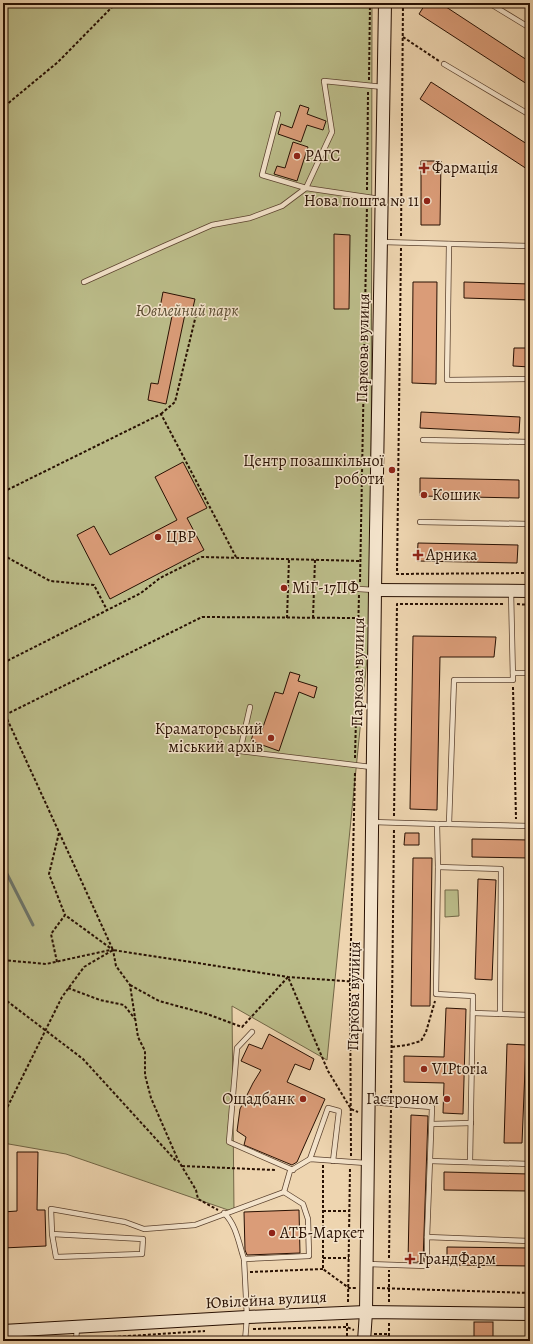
<svg xmlns="http://www.w3.org/2000/svg" width="533" height="1344" font-family="Alegreya,serif">
<style>
.park{fill:#bbbc89;stroke:#726646}
.lines{fill:none;stroke-linecap:round;stroke-linejoin:round}
.stream{stroke:#6c756b;stroke-width:3}
.building{fill:#da9c78;stroke:#281002}
.lane-casing{stroke:#5a412e;stroke-width:6}
.secondary-casing{stroke:#281002;stroke-width:14}
.path{stroke:#281002;stroke-width:2;stroke-dasharray:3 2;stroke-linecap:butt}
.lane{stroke:#f4e4cc;stroke-width:4.5}
.secondary{stroke:#f4e4cc;stroke-width:12}
.poi-dot{fill:#8f2418;stroke:#f4e4cc;stroke-width:1.5}
.labels{text-anchor:middle;dominant-baseline:central;stroke-width:3;stroke-linejoin:round;paint-order:stroke}
.poi-label{font-size:16px;fill:#281002;stroke:#f4e4cc;text-anchor:start}
.park-label{font-size:16px;font-style:italic;fill:#5b4c31;stroke:#f4e4cc}
.street-label{font-size:16px;fill:#281002;stroke:#f4e4cc}
</style>
<rect width="100%" height="100%" fill="#eed5b0"/>
<filter id="stains"><feTurbulence type="fractalNoise" baseFrequency=".005" numOctaves="4"/><feColorMatrix values="0 0 0 0 .2 0 0 0 0 .09 0 0 0 0 .02 0 0 0 .5 -.17"/></filter>
<radialGradient id="worn" r=".72"><stop offset=".6" stop-color="#630" stop-opacity="0"/><stop offset="1" stop-color="#630" stop-opacity=".3"/></radialGradient>
<g class="park">
<polygon points="3,3 372,3 371,619 327,1060 232,1006 234,1212 66,1154 3,1143"/>
<polygon points="445,890 458,890 459,916 445,917"/>
</g>
<g class="lines">
<polyline class="stream" points="3,866 33,925"/>
</g>
<g class="building">
<polygon points="426,3 440,3 530,62 530,86 419,14"/>
<polygon points="431,82 530,146 530,171 420,99"/>
<polygon points="300,105 309,108 307,114 326,121 323,130 307,125 301,142 278,134 281,124 292,128"/>
<polygon points="293,142 308,147 297,181 274,174 277,166 285,168"/>
<polygon points="421,161 441,161 440,225 421,225"/>
<polygon points="334,234 350,235 349,309 334,309"/>
<polygon points="413,282 437,282 436,384 412,383"/>
<polygon points="464,282 530,284 530,300 464,298"/>
<polygon points="163,292 195,299 191,316 185,314 166,404 148,400 151,383 158,384 172,316 159,313"/>
<polygon points="514,348 530,348 530,367 513,366"/>
<polygon points="421,412 520,417 519,433 420,428"/>
<polygon points="183,462 207,508 187,518 204,550 110,599 77,535 94,526 110,555 177,520 155,477"/>
<polygon points="420,478 519,480 519,498 420,496"/>
<polygon points="418,543 518,545 517,563 417,561"/>
<polygon points="413,636 496,637 494,657 440,657 437,810 410,809"/>
<polygon points="290,672 300,675 298,681 317,687 314,698 299,692 279,751 251,741 255,727 262,730 275,692 283,694"/>
<polygon points="405,833 419,833 419,845 404,845"/>
<polygon points="472,839 530,840 530,858 472,857"/>
<polygon points="413,858 432,858 430,1006 411,1006"/>
<polygon points="478,879 496,880 492,980 475,979"/>
<polygon points="446,1008 466,1009 463,1114 443,1113 444,1083 404,1082 404,1056 444,1057"/>
<polygon points="269,1034 314,1059 310,1070 295,1064 287,1082 325,1099 297,1162 292,1165 244,1145 246,1137 237,1131 240,1109 253,1083 261,1070 241,1061 249,1044 262,1049"/>
<polygon points="507,1044 526,1045 522,1143 504,1143"/>
<polygon points="411,1115 428,1116 423,1262 408,1262"/>
<polygon points="17,1152 38,1152 37,1210 45,1210 46,1246 3,1248 3,1212 17,1211"/>
<polygon points="444,1172 530,1174 530,1191 444,1190"/>
<polygon points="299,1210 300,1253 247,1255 245,1250 244,1212"/>
<polygon points="447,1247 530,1248 530,1266 447,1265"/>
<rect x="474" y="1322" width="19" height="19"/>
</g>
<g class="lines">
<defs>
<g id="lane">
<polyline points="489,3 530,28"/>
<polyline points="444,64 530,115"/>
<polyline points="278,114 262,175 306,188 332,132 324,81 383,87"/>
<polyline points="382,242 530,246"/>
<polyline points="449,244 447,380 530,379"/>
<polyline points="84,282 164,246 212,225 250,218 282,206 306,188 380,199"/>
<polyline points="423,440 530,442"/>
<polyline points="420,522 530,524"/>
<polyline points="359,589 374,590"/>
<polyline points="513,673 530,673"/>
<polyline points="250,707 240,751 371,767"/>
<polyline points="372,822 437,824 438,867 436,994 473,996 470,1162"/>
<polyline points="437,824 449,824 454,680 513,680 511,591"/>
<polyline points="449,824 530,826"/>
<polyline points="438,867 501,869 500,1014"/>
<polyline points="473,1013 530,1015"/>
<polyline points="252,1032 237,1048 229,1142 293,1170"/>
<polyline points="369,1102 432,1107 427,1237"/>
<polyline points="432,1124 471,1123"/>
<polyline points="310,1159 328,1108 339,1111 333,1161"/>
<polyline points="430,1161 530,1164"/>
<path d="M224,1213C236,1224 239,1244 244,1259"/>
<polyline points="52,1234 56,1257 142,1254 143,1239 52,1234 51,1209 125,1222 144,1229 195,1225 284,1192"/>
<polyline points="367,1264 427,1266 427,1237 530,1241"/>
<polyline points="76,1341 77,1327"/>
<polyline points="245,1341 247,1317 244,1259 309,1256 308,1219 303,1204 284,1192 290,1171 310,1159 366,1163"/>
</g>
<g id="secondary">
<polyline points="375,590 530,591"/>
<polyline points="3,1331 247,1317 366,1312 530,1314"/>
<polyline points="364,1341 366,1312 375,590 385,3"/>
</g>
</defs>
<use href="#lane" class="lane-casing"/>
<use href="#secondary" class="secondary-casing"/>
<g class="path">
<polyline points="403,37 439,61"/>
<polyline points="369,80 370,3"/>
<polyline points="3,111 6,105 58,62 116,3"/>
<polyline points="367,190 368,92"/>
<polyline points="401,236 403,3"/>
<polyline points="401,248 397,574 530,573"/>
<polyline points="161,414 175,402 196,315"/>
<polyline points="3,492 161,414 236,557"/>
<polyline points="3,555 50,581 94,585 107,610"/>
<polyline points="360,582 367,204"/>
<polyline points="517,604 530,605"/>
<polyline points="287,618 289,559"/>
<polyline points="313,618 315,560"/>
<polyline points="3,663 141,593 160,578 202,557 361,561"/>
<polyline points="513,687 516,819"/>
<polyline points="3,710 113,950 288,977 359,982"/>
<polyline points="5,715 202,617 358,618"/>
<polyline points="355,758 359,594"/>
<polyline points="394,816 397,604 504,604"/>
<polyline points="59,833 49,874 65,915"/>
<polyline points="3,960 46,964 110,950"/>
<polyline points="57,962 51,934 65,915 113,950 116,966 130,985 138,1037 145,1051 145,1075 151,1098 178,1160 196,1190 198,1199 218,1210"/>
<polyline points="130,985 159,1001 207,1014 242,1027 288,977 328,1071 351,1109 358,1112"/>
<polyline points="68,988 100,1000 124,1005 135,1019"/>
<polyline points="3,998 83,1059 177,1162"/>
<polyline points="392,1047 407,1045 421,1041 426,1032 435,1001"/>
<polyline points="391,1098 394,828"/>
<polyline points="3,1116 62,997 84,967 113,950"/>
<polyline points="351,1156 350,981 355,772"/>
<polyline points="323,1165 323,1269 349,1288 357,1288"/>
<polyline points="182,1166 275,1170"/>
<polyline points="323,1211 350,1211"/>
<polyline points="323,1258 349,1258"/>
<polyline points="389,1258 391,1110"/>
<polyline points="250,1272 323,1269"/>
<polyline points="377,1288 530,1293"/>
<polyline points="348,1302 350,1168"/>
<polyline points="389,1302 389,1270"/>
<polyline points="253,1329 347,1327 354,1330"/>
<polyline points="374,1334 389,1334"/>
<polyline points="83,1339 205,1331"/>
<polyline points="55,1341 69,1340"/>
<polyline points="347,1341 347,1322"/>
<polyline points="389,1341 389,1322"/>
</g>
<use href="#lane" class="lane"/>
<use href="#secondary" class="secondary"/>
</g>
<g class="poi-dot">
<circle cx="297" cy="156" r="4"/>
<path d="M422 162h4v4h4v4h-4v4h-4v-4h-4v-4h4z"/>
<circle cx="427" cy="201" r="4"/>
<circle cx="392" cy="470" r="4"/>
<circle cx="424" cy="495" r="4"/>
<circle cx="158" cy="537" r="4"/>
<path d="M416 549h4v4h4v4h-4v4h-4v-4h-4v-4h4z"/>
<circle cx="284" cy="588" r="4"/>
<circle cx="271" cy="738" r="4"/>
<circle cx="424" cy="1069" r="4"/>
<circle cx="303" cy="1099" r="4"/>
<circle cx="447" cy="1099" r="4"/>
<circle cx="272" cy="1233" r="4"/>
<path d="M408 1253h4v4h4v4h-4v4h-4v-4h-4v-4h4z"/>
</g>
<g class="labels">
<g class="poi-label">
<text x="305" y="156">РАГС</text>
<text x="432" y="168">Фармація</text>
<text x="419" y="201" text-anchor="end">Нова пошта № 11</text>
<text x="384" y="461" text-anchor="end">Центр позашкільної<tspan x="384" dy="18">роботи</tspan></text>
<text x="432" y="495">Кошик</text>
<text x="166" y="537">ЦВР</text>
<text x="426" y="555">Арника</text>
<text x="292" y="588">МіГ-17ПФ</text>
<text x="263" y="729" text-anchor="end">Краматорський<tspan x="263" dy="18">міський архів</tspan></text>
<text x="432" y="1069">VIPtoria</text>
<text x="295" y="1099" text-anchor="end">Ощадбанк</text>
<text x="439" y="1099" text-anchor="end">Гастроном</text>
<text x="280" y="1233">АТБ-Маркет</text>
<text x="418" y="1259">ГрандФарм</text>
</g>
<g class="park-label">
<text x="187" y="311">Ювілейний парк</text>
</g>
<g class="street-label">
<text transform="translate(363 348) rotate(-89)">Паркова вулиця</text>
<text transform="translate(358 672) rotate(-89)">Паркова вулиця</text>
<text transform="translate(354 996) rotate(-89)">Паркова вулиця</text>
<text transform="translate(266 1300) rotate(-3)">Ювілейна вулиця</text>
</g>
</g>
<rect width="533" height="1344" fill="none" stroke="#eed5b0" stroke-width="16"/>
<rect x="4" y="4" width="525" height="1336" fill="none" stroke="#281002" stroke-width="2"/>
<rect x="8" y="8" width="517" height="1328" fill="none" stroke="#281002"/>
<rect width="100%" height="100%" filter="url(#stains)"/>
<rect width="100%" height="100%" fill="url(#worn)"/>
</svg>
